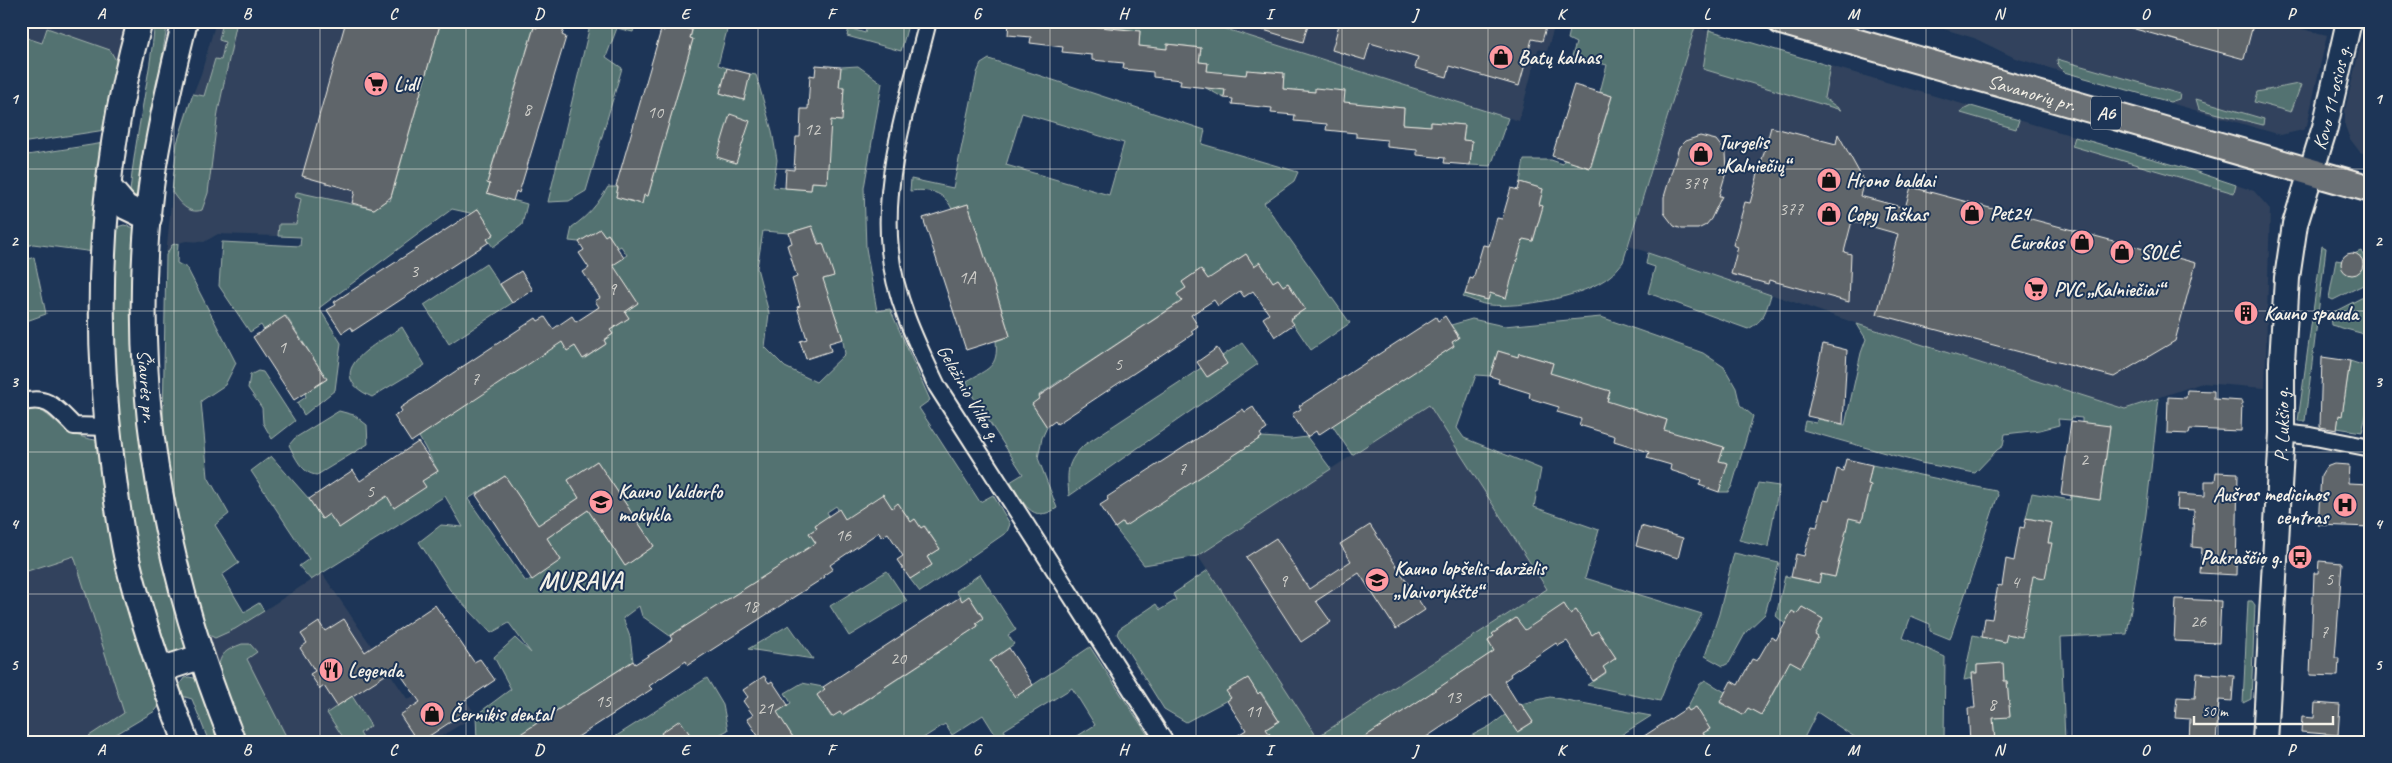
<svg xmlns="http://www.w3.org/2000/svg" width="2392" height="763" font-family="Caveat,sans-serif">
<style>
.built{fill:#31435d}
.green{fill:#527271;stroke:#a3b2ac;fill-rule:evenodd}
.building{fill:#5f656b;stroke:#f4f1e8}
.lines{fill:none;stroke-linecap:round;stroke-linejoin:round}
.street-casing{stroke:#f4f1e8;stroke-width:20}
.secondary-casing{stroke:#f4f1e8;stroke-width:28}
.primary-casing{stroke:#f4f1e8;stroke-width:30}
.street{stroke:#1d3557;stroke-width:16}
.secondary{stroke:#1d3557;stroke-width:24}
.primary{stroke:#6b6f75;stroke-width:26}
.grid{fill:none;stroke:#f4f1e8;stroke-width:1;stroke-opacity:0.55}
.labels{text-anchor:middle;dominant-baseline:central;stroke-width:4;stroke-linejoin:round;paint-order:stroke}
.number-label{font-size:18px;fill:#cfcec9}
.shield{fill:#1d3557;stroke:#b4b9bc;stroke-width:1}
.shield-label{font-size:19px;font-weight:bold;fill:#f4f1e8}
.poi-label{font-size:20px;font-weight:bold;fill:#f4f1e8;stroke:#1d3557;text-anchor:start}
.street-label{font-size:20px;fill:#f4f1e8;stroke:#1d3557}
.district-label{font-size:25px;font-weight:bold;letter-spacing:1px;fill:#f4f1e8;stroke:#1d3557}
.neatline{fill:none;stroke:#f4f1e8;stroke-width:2}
.grid-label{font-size:16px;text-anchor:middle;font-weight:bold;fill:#f4f1e8}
</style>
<rect width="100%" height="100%" fill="#1d3557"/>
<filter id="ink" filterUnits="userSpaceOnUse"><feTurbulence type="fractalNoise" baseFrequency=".02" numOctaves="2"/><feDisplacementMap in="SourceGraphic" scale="10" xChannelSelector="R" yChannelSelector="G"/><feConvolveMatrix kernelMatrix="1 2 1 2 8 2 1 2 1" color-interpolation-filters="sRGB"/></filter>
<g filter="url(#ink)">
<g class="built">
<polygon points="21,21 129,21 119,66 21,123"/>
<polygon points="216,21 454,21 446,166 359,239 218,234 204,242 186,241 172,245 166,255 177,143 185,114 201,74"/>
<polygon points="1201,21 1556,21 1547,51 1538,49 1519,121"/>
<polygon points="1912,21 2270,21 2327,35 2307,125 2303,130 2281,135 2015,58 1974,38 1924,23 1911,24"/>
<polygon points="2366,21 2371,21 2371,156 2360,152 2350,139 2345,126 2345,110"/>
<polygon points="1695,27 2185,168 2254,191 2270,209 2265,388 2202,383 2125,409 1861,325 1629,246"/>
<polygon points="1429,405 1547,589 1316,738 1198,556"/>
<polygon points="74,555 155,711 103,742 93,742 89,736 80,742 21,742 21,573"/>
<polygon points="322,573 408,700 448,674 476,715 432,742 244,742 203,632 235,629"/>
</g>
<g class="green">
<path d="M155,21H168L139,193L133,197L130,192C135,135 150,79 155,21Z"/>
<path d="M223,21H237L218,112L208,193L202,210C188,215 179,202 172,192L177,143L193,94L204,96L215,59L221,60L225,42L219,40Z"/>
<polygon points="441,21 539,21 537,28 534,27 526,53 529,54 524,71 521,70 513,95 517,97 512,114 508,113 500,139 499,157 495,156 487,183 490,184 487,193 527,204 522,225 493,247 487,239 494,234 480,212 473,217 470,213 452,209 319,308 341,343 335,390 304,415 297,403 306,397 305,393 327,379 286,316 264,330 261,325 250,332 219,286 222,242 300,246 301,237 278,236 279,224 296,224 301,199 295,197 297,192 374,209 387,200 390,201"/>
<polygon points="591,21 636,21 633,32 617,28 606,57 622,68 586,191 569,201 548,202"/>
<path d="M695,21H726L727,30L718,65L727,68L720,93L743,100L750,74L756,75L772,131L777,160L773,187L811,190L812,182L827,183L825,120L841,121L844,87H839L841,67L858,66L882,83L864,188L866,248L877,311L890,309L930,400L919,408L980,502L993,495L1010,524L1007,532L920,592L910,579L932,565L927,557L940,549L925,526L921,528L915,519L911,522L898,504L892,508L883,495L847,522L836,506L827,512L829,516L815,525L817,528L809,533L818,547L807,549L670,636L642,616L639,606L623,618L630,637L633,661L534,725L522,738L519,734L508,742H477L476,715L511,689L494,657L515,638L531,653L509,623L491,633L450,590L419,542L441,525L463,527L445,496L311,580L299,566L309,559L251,471L271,456L309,499L322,519L329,514L339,528L387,496L394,507L422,481L438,471L419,437L560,339L567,350L575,346L584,359L606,344L604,340L613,334L610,330L629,318L625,312L638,303L622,279L610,267L627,255L621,246L617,248L608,234L605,236L600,229L579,242L569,241L572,227C588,216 598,204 608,187H618L616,197L641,204L644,195L648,196L693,39L690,38ZM812,226L833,276L818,281C831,304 842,327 845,354L816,382L785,367L765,347L769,313L757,268L763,231L789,233ZM597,461L654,546L625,566L588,510L547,538L561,560L526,582L468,499L505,476L538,525L579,498L568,480Z"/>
<polygon points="868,21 909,21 901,51 847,36 849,28 865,33"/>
<polygon points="1080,21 1201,21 1508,118 1491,166 1470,165 1472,141 1463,140 1464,125 1431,122 1431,126 1403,124 1404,108 1371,105 1343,107 1315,92 1283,89 1284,73 1247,70 1246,75 1226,73 1224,98 1206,88 1208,63 1199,62 1201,48 1168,44 1167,49 1139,46 1140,31 1107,27 1079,29"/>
<path d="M1572,21H1674L1695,27L1623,262C1619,267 1615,272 1610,276C1584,297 1521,308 1489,305C1480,304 1471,299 1463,297L1465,294L1488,300L1490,293L1506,298L1519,237L1533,241L1543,206L1539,205L1543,189L1520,182L1524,160H1551L1563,164L1564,160L1591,167L1612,96L1600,92L1607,65L1572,56L1576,43L1568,39Z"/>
<polygon points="47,28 110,50 119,66 105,130 21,143 21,36 42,43"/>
<polygon points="1709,30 1830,66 1824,98 1841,110 1703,69"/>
<path d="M989,59L1205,130L1202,144L1298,172L1294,181L1264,203L1350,323L1311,350L1290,319L1305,309L1288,283L1283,286L1278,279L1273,282L1261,263L1254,266L1246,254L1224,268L1212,285L1201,269L1182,282L1186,288L1177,294L1184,304L1174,306L1076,371L1078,374L1064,383L1061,380L1039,395L1040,398L1032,404L1047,427L1042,438L1038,458L1057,508C1031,525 1024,502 1010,482L1023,474L970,392L967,381C987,369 999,368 996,341L1010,336L968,204L952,209C944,191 928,189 910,191L911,179L953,188L977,73L981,64ZM1022,113L1124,143L1109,195L1006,165Z"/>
<polygon points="2057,59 2180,94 2179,99 2170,102 2064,72 2058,66"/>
<polygon points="2298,84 2301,85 2291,112 2254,102 2257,92"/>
<polygon points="2196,99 2264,119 2263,125 2199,109"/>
<polygon points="1971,106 2019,120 2016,129 1961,113 1963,110"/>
<polygon points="2075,137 2185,168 2236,185 2234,193 2072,146"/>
<polygon points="104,143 94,252 33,244 21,248 21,156"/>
<polygon points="124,225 135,228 137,232 141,429 153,522 185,638 187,649 182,655 174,655 167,649 137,555 125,485 114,365 115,232 117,227"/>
<polygon points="178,243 177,263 187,268 236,363 225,385 201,401 208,477 229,514 215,525 239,563 222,575 244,612 259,603 264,611 235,629 215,638 203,632 176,528 163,424 166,255 172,245"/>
<polygon points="2322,246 2326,248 2305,421 2298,421"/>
<polygon points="2361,251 2371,271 2371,281 2333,300 2329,298 2336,260 2342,261 2342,266 2348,274 2358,273 2363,265 2359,256 2354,254"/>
<path d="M1648,253L1771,295C1766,311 1764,321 1748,329L1648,293L1655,267L1646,264Z"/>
<polygon points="34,257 46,314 21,323 21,262"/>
<polygon points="486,264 512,303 449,344 424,305"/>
<polygon points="2371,293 2371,334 2368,335 2331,325 2330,314"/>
<polygon points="1601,317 1703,353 1724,367 1736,388 1740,405 1753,416 1732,486 1728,492 1719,492 1727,463 1719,461 1723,447 1688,437 1663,435 1667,420 1632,409 1606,406 1610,391 1549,378 1553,363 1519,353 1518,357 1498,351 1490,376 1476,375 1457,428 1464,438 1541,469 1534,507 1599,530 1585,578 1702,614 1674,665 1660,701 1587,685 1606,673 1603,667 1616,658 1598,631 1592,635 1576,610 1570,614 1564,604 1526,633 1516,618 1493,633 1494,636 1488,641 1497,654 1487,656 1357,742 1275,742 1266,729 1279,721 1261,692 1258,694 1248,678 1227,691 1231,698 1186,722 1164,709 1117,634 1119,629 1156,604 1160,610 1176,600 1173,594 1208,570 1317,737 1547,589 1429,405 1352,455 1332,425 1454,346 1452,342 1459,337 1451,325 1472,319 1504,326"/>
<polygon points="1857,324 2125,409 2159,398 2146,514 2127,634 2061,637 2065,742 1995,742 1993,718 2010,716 2007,681 2004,681 2003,664 1977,665 1977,673 1973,673 1973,678 1964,680 1973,635 2005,642 2007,634 2022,637 2029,575 2045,578 2051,543 2048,543 2052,523 2026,518 2032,493 2070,500 2071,496 2100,500 2110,427 2082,423 2082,418 2072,417 2071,420 2058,419 2059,425 2040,430 2005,434 2003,446 1997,450 1975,473 1921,463 1803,430 1805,421 1816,423 1818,419 1845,425 1861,353 1866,339"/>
<path d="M402,327L425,365L372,397C318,372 378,343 402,327Z"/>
<path d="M1242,343L1258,364L1069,496C1067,471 1066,463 1084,445L1201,368L1208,377L1227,364L1222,356Z"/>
<polygon points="2350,361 2371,368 2371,395 2362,432 2337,428 2339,415 2342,415"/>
<polygon points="258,371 263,372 295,421 272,439 263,423 262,408 248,388 250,375"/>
<path d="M35,408C48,413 54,422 65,429C74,435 84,438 95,440L98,443L112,540L160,705L155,711L103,742H93L89,736L124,713L74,556L21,573V411Z"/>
<path d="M339,411L354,415L367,425L368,444L317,475C302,474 295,457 289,445L295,438Z"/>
<polygon points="1262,437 1291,439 1307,437 1331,469 1198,556 1144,565 1115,528 1123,522 1125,525"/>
<polygon points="1872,465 1996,491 1998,495 1950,639 1930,631 1930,624 1911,616 1903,638 1945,657 1944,742 1862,742 1817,712 1802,742 1698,742 1705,737 1703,733 1710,729 1696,707 1689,711 1687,708 1699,685 1705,680 1725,692 1720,703 1743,715 1748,708 1761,715 1778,684 1787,659 1801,667 1818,637 1815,635 1823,619 1802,607 1797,614 1792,612 1785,624 1776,616 1785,576 1818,583 1821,574 1835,577 1843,542 1846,517 1862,521 1871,485 1868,484"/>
<polygon points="1758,483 1779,486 1768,547 1739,540"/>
<polygon points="1734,553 1779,563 1765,614 1746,632 1729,663 1723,666 1705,656 1719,614"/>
<polygon points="887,571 907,601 849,636 830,606"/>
<polygon points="980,574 1016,630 1008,635 1014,644 990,661 1015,697 1090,647 1151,740 1149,742 1068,742 1095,725 1072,688 1004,730 1011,742 1000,742 983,715 952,735 945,724 917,742 796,742 786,726 774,714 791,703 785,693 802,683 823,687 825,689 817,695 831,717 840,712 843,715 978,626 976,623 983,617 969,596 962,601 956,591"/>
<polygon points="2248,601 2252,601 2255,605 2251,699 2243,703"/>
<polygon points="789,625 813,659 748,649"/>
<path d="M242,644H250L257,652L247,659L289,742H244L218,670C220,653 226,650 242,644Z"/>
<polygon points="189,677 194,678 200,684 220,735 218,742 209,742 192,699 182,696 180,684 184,678"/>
<polygon points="707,678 723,705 728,730 706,742 607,742"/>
<polygon points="352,696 371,726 360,733 365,742 342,742 345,740 327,713"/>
<polygon points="1550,697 1651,716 1610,742 1467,742 1465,739 1490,726 1505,715 1518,732 1533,722 1521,704"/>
</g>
<g class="building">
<polygon points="346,21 441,21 391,197 374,209 352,203 355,191 302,176"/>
<polygon points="539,21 565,27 562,35 566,37 519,193 516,191 513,201 487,193 490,184 487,183 534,27 537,28"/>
<polygon points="1009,21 1080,21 1080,25 1140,31 1139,46 1167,49 1167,44 1201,48 1199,62 1208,63 1207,71 1246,75 1247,70 1284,73 1283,89 1315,92 1315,88 1345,91 1344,102 1404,108 1403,124 1431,126 1431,122 1465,125 1463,140 1472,141 1470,165 1444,163 1445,158 1417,155 1417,150 1387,147 1387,140 1356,137 1356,133 1326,130 1327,124 1294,121 1295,115 1271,113 1272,108 1232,104 1233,99 1224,98 1225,90 1180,85 1181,80 1153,77 1153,72 1123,69 1124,63 1092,60 1092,55 1062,52 1063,47 1030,43 1031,37 1008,35"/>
<polygon points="1247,21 1309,21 1303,42 1247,25"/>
<polygon points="1340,21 1548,21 1542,41 1532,39 1519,86 1450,66 1447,77 1415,68 1418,57 1370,43 1365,60 1332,50"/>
<polygon points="2125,21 2239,21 2253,25 2244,59 2124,26"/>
<polygon points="667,23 692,30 690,38 693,39 648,196 644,195 642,204 616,197 618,187 616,186 661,30 664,31"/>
<polygon points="816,65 841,67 839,87 844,87 842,121 831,120 827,183 812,182 811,190 785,188 786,169 794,170 796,137 800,137 801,109 808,109 810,75 815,76"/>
<polygon points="727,68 750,74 744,100 720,93"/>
<polygon points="1574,85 1612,96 1590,168 1552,156"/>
<polygon points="730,114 750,121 736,163 717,157"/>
<polygon points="1771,127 1836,144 1838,134 1864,181 1860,196 1905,208 1911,187 2196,263 2175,341 2114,377 1877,314 1898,234 1852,221 1844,252 1851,254 1849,302 1769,280 1768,284 1731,274 1738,247 1733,245 1745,202 1750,203"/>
<polygon points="1700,136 1716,140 1726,153 1727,169 1719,196 1722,196 1711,219 1706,225 1698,229 1682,229 1674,226 1664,213 1664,197 1679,147 1685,141"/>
<polygon points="1520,182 1543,189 1539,205 1543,206 1533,241 1523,239 1506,298 1490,293 1488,300 1465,294 1470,278 1473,279 1483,245 1489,246 1497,218 1502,219 1511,188 1518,190"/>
<polygon points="968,204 1010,336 966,350 923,218"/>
<polygon points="478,209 494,234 487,239 489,242 353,331 351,327 342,333 327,310 336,305 334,302"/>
<polygon points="812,226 818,244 823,243 834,276 823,279 843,339 829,343 831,351 806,359 800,341 807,339 797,307 800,306 792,279 797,277 787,245 792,243 789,233"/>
<polygon points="600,229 605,236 608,234 624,258 613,265 638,303 625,312 629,318 610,330 613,334 604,340 606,344 583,359 575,346 567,351 562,342 411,442 394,416 402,411 400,408 536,318 538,321 545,317 553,329 572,316 576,322 599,307 595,301 600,298 583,272 589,268 579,253 584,250 579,242"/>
<circle cx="2352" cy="264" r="11"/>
<polygon points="1246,254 1254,266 1260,262 1273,282 1278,279 1283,286 1288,283 1305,309 1290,319 1294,324 1275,337 1263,318 1269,314 1253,291 1244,297 1240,291 1218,306 1214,300 1191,315 1198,326 1191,331 1193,334 1057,424 1055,421 1047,427 1032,404 1040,398 1039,396 1182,301 1177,294 1186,288 1182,282 1201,269 1208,279"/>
<polygon points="521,271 533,290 512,303 500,284"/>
<polygon points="285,316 327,379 294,400 253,337"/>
<polygon points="1445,316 1459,338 1452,342 1454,346 1318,435 1316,431 1307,437 1292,414 1301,409 1299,406 1436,317 1438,321"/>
<polygon points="1823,344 1847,350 1843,424 1807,416"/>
<polygon points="1217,348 1227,364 1207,377 1197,362"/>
<polygon points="1498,351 1518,357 1519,353 1553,363 1550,373 1610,391 1607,401 1667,420 1664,430 1724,447 1719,461 1728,463 1719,492 1699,485 1701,480 1670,470 1671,465 1647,458 1649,452 1614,441 1615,436 1579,425 1581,419 1557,412 1559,407 1529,398 1530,393 1498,383 1499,379 1490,376"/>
<polygon points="2322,357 2350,361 2342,416 2339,415 2337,430 2320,427"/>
<polygon points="2187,390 2214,391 2214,399 2242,401 2241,431 2190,429 2189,434 2167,433 2168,397 2186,398"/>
<polygon points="1253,407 1267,429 1260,434 1262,437 1125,526 1123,522 1115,528 1100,505 1108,500 1107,497 1243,409 1245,412"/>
<polygon points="2071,421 2110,426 2100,500 2061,494"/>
<polygon points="418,442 438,471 422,481 426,487 394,508 387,496 339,528 329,514 322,519 309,499 353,470 360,481"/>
<polygon points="1846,459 1872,465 1868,484 1871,485 1862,521 1849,518 1835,577 1821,574 1819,583 1791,577 1796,554 1804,556 1812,526 1817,527 1824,500 1829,501 1837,469 1843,471"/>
<polygon points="597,461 654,546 625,566 588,510 547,538 561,560 532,580 476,495 505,476 538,525 579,498 568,480"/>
<polygon points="2334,464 2349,465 2348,483 2371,484 2371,527 2318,525 2321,475 2326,467"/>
<polygon points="2216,472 2238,473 2236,575 2200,573 2202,548 2192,547 2194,510 2177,509 2178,494 2205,496 2205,481 2215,481"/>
<polygon points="883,494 892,508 898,503 911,522 915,519 921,528 924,526 940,549 927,557 932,565 910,579 897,560 903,556 888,533 881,537 879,532 830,565 833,569 824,575 825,577 688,665 686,661 649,686 652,689 570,742 508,742 633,661 635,664 665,645 672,639 670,636 816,543 809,533 817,528 815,525 839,509 845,519"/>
<polygon points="2026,518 2052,523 2048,543 2052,543 2045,578 2033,576 2022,637 2007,634 2005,642 1982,637 1985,618 1992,619 1998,585 2002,586 2006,559 2014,561 2020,527 2024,528"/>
<polygon points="1370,525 1425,610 1396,629 1359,573 1316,601 1331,622 1301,642 1246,557 1276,538 1309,589 1351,561 1340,544"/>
<polygon points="1641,526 1683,538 1678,558 1636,546"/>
<polygon points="2319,561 2342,563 2335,658 2339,658 2338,676 2310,675 2314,573 2318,573"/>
<polygon points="969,596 983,618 976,623 978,626 842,715 840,712 832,717 817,695 825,689 823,687 960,597 962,601"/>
<polygon points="2176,599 2221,601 2219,643 2174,641"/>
<polygon points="1564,604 1570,614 1576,610 1592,635 1598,631 1616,658 1603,667 1606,672 1593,681 1567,641 1558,646 1556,643 1510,674 1511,676 1504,681 1519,705 1521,704 1533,722 1517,732 1491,694 1419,742 1357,742 1494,651 1488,641 1494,636 1492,634 1516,618 1525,630"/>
<polygon points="435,605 474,662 480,659 495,680 458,705 464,713 420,742 418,742 400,715 420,702 396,668 337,706 324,686 320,689 310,674 315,671 300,648 307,643 301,634 319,622 325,631 344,619 365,652"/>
<polygon points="1802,607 1823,619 1815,635 1818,637 1801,667 1790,661 1761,715 1748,708 1743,715 1720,702 1731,681 1738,685 1752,659 1757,661 1771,637 1776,640 1792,611 1797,614"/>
<polygon points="1009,648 1033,685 1015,697 990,661"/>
<polygon points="2003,663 2004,681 2007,681 2010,717 1993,718 1995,742 1970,742 1968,708 1975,708 1972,673 1977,673 1977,665"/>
<polygon points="2197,673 2234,676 2232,701 2219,700 2216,742 2189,742 2190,719 2175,718 2177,697 2195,698"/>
<polygon points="764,676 769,683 772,681 788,705 777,712 796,742 762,742 747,719 753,715 743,701 748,697 743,690"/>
<polygon points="1248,678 1258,694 1260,692 1279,721 1266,729 1275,742 1227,742 1246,730 1227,701 1231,698 1226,691"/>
<polygon points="2315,703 2340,705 2338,735 2301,732 2302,717 2314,718"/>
<polygon points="1696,707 1710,729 1703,733 1705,737 1698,742 1635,742 1687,708 1689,711"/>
<polygon points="680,720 695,742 667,742 661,733"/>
</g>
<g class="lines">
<defs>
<g id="street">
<path d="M928,21C910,96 882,172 890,250C894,297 917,344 937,386L1165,742"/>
<path d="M21,403C47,394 57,409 74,426L108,427"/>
<polyline points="2282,433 2310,436 2371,448"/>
</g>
<g id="secondary">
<path d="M140,21C101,162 93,310 111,455C115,488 119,522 126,555C141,619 163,681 186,742"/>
<path id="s1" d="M185,21C173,69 162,117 154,165C125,362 159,558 233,742"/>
<polyline points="109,187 126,207 149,218"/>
<polyline points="160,670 200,657"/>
<path id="s2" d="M2265,742L2282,433V362L2287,278L2295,224L2325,127L2349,21"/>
</g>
<g id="primary">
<path id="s3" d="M1781,21L2371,189"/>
</g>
</defs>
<use href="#street" class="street-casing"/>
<use href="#secondary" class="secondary-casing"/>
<use href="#primary" class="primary-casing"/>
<use href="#street" class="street"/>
<use href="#secondary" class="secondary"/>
<use href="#primary" class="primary"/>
</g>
</g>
<path class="grid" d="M174,21V742M320,21V742M466,21V742M612,21V742M758,21V742M904,21V742M1050,21V742M1196,21V742M1342,21V742M1488,21V742M1634,21V742M1780,21V742M1926,21V742M2072,21V742M2218,21V742M21,169H2371M21,311H2371M21,452H2371M21,594H2371"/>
<defs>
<symbol id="shop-disc" viewBox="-11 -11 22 22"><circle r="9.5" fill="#ff9aa2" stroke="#1d3557"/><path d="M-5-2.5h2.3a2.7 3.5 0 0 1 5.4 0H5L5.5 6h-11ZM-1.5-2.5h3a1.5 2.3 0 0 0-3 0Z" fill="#111"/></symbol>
<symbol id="supermarket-disc" viewBox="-11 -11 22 22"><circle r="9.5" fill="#ff9aa2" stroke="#1d3557"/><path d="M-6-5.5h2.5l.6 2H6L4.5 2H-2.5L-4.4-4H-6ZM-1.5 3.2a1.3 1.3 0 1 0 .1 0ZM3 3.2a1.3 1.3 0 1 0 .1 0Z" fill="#111"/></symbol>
<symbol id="building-disc" viewBox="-11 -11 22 22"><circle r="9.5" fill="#ff9aa2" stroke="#1d3557"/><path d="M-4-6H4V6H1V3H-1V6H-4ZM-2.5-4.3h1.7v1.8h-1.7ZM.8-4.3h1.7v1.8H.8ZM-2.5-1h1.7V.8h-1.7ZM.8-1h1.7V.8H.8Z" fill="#111"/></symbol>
<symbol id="school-disc" viewBox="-11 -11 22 22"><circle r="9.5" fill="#ff9aa2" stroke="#1d3557"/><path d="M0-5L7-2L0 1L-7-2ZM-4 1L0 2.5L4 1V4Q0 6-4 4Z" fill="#111"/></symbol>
<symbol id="hospital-disc" viewBox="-11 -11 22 22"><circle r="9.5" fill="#ff9aa2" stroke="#1d3557"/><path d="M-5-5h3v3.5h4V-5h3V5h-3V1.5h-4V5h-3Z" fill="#111"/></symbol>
<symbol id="bus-disc" viewBox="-11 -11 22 22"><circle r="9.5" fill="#ff9aa2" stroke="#1d3557"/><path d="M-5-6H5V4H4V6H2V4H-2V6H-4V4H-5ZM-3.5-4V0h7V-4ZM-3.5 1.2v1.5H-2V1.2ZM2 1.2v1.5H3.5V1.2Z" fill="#111"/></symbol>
<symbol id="restaurant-disc" viewBox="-11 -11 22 22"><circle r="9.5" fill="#ff9aa2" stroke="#1d3557"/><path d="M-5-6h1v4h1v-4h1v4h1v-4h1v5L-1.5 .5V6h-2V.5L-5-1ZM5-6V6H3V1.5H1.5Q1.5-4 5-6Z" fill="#111"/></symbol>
</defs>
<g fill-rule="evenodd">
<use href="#shop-disc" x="1487" y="43" width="28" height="28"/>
<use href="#supermarket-disc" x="362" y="70" width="28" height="28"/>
<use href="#shop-disc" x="1687" y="140" width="28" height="28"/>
<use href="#shop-disc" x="1815" y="166" width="28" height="28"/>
<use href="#shop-disc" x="1958" y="199" width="28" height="28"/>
<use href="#shop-disc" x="1815" y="200" width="28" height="28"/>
<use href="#shop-disc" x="2068" y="228" width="28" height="28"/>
<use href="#shop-disc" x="2108" y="238" width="28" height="28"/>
<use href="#supermarket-disc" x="2022" y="275" width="28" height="28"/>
<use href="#building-disc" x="2232" y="299" width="28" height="28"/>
<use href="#school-disc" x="587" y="488" width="28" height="28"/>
<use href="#hospital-disc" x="2331" y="491" width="28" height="28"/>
<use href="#bus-disc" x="2286" y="543" width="28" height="28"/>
<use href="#school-disc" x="1363" y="566" width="28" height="28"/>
<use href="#restaurant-disc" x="317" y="656" width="28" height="28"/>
<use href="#shop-disc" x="418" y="700" width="28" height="28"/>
</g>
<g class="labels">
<g class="number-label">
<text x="527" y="109">8</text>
<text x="655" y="112">10</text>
<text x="812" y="129">12</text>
<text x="1695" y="183">379</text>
<text x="1791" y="209">377</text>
<text x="414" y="271">3</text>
<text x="967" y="277">1A</text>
<text x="612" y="289">9</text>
<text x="282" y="347">1</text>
<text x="1118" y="364">5</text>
<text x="475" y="379">7</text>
<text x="2084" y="459">2</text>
<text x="1182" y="469">7</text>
<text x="370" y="491">5</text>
<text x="843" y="535">16</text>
<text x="2329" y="579">5</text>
<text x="1283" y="581">9</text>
<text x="2015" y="582">4</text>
<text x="750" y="606">18</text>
<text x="2198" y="621">26</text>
<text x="2324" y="632">7</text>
<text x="898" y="658">20</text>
<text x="1453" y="697">13</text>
<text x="603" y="701">15</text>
<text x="1992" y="704">8</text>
<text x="765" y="708">21</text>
<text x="1253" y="711">11</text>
</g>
<rect class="shield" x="2091" y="96.5" width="30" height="33" rx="4"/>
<g class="shield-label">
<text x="2106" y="113">A6</text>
</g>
<g class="poi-label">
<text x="1518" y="57">Batų kalnas</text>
<text x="394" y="84">Lidl</text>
<text x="1718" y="142">Turgelis<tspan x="1718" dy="23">„Kalniečių“</tspan></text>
<text x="1846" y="180">Hrono baldai</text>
<text x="1990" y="213">Pet24</text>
<text x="1846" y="214">Copy Taškas</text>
<text x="2064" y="242" text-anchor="end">Eurokos</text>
<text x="2140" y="252">SOLÈ</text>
<text x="2054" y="289">PVC „Kalniečiai“</text>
<text x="2264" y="313">Kauno spauda</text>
<text x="618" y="491">Kauno Valdorfo<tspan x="618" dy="23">mokykla</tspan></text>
<text x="2328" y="494" text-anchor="end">Aušros medicinos<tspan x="2328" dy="23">centras</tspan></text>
<text x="2282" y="557" text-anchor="end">Pakraščio g.</text>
<text x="1394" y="568">Kauno lopšelis-darželis<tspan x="1394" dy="23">„Vaivorykštė“</tspan></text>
<text x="348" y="670">Legenda</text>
<text x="450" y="714">Černikis dental</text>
</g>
<g class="street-label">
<text stroke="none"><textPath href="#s3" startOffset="261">Savanorių pr.</textPath></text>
<text stroke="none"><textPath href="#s2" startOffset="651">Kovo 11-osios g.</textPath></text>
<text stroke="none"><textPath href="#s1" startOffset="369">Šiaurės pr.</textPath></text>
<text transform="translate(969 393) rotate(60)">Geležinio Vilko g.</text>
<text stroke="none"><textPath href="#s2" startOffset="318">P. Lukšio g.</textPath></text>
</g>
<g class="district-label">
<text x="581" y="581">MURAVA</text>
</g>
</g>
<rect width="2392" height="763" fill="none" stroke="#1d3557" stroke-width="55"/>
<path d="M2194 716v8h139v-8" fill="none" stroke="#f4f1e8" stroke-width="2.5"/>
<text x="2202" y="716" font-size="15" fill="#f4f1e8" stroke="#1d3557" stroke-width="4" paint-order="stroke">50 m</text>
<rect x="28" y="28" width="2336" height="708" class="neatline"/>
<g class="grid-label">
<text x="101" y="19">A</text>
<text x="247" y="19">B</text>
<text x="393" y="19">C</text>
<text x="539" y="19">D</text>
<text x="685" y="19">E</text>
<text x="831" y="19">F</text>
<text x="977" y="19">G</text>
<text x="1123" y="19">H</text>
<text x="1269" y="19">I</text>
<text x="1415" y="19">J</text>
<text x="1561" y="19">K</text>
<text x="1707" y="19">L</text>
<text x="1853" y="19">M</text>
<text x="1999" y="19">N</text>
<text x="2145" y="19">O</text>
<text x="2291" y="19">P</text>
<text x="14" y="104">1</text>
<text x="2378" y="104">1</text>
<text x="14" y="246">2</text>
<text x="2378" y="246">2</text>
<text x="14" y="387">3</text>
<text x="2378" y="387">3</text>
<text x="14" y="529">4</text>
<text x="2378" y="529">4</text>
<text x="14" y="670">5</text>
<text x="2378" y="670">5</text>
<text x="101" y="755">A</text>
<text x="247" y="755">B</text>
<text x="393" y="755">C</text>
<text x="539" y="755">D</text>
<text x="685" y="755">E</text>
<text x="831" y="755">F</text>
<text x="977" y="755">G</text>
<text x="1123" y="755">H</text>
<text x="1269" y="755">I</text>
<text x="1415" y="755">J</text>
<text x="1561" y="755">K</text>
<text x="1707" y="755">L</text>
<text x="1853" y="755">M</text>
<text x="1999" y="755">N</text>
<text x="2145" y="755">O</text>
<text x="2291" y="755">P</text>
</g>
</svg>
